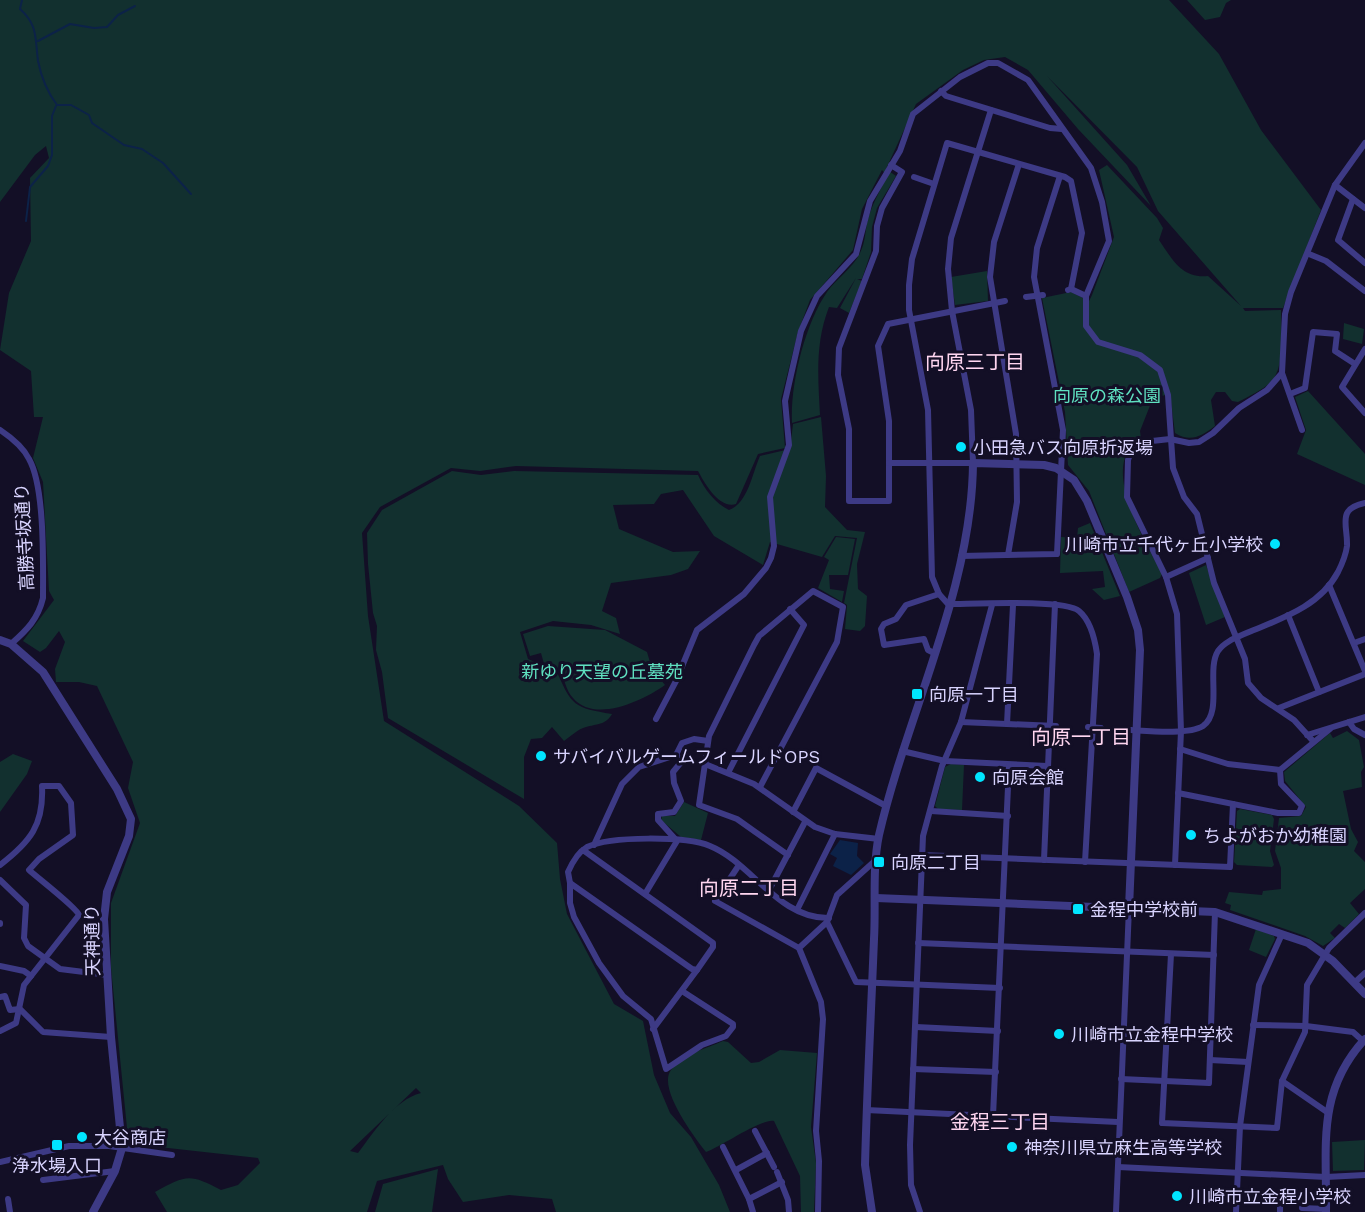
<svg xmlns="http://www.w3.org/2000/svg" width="1365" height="1212" font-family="'Work Sans','Noto Sans JP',sans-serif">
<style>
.green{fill:#12302f;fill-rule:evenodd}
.water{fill:#0c2248}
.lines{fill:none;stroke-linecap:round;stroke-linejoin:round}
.stream{stroke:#0c2248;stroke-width:2}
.minor{stroke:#3d3a85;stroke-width:6}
.tertiary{stroke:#3d3a85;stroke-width:8}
.poi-dot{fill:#00e5ff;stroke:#130f26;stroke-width:2}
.labels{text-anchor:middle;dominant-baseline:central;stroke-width:6;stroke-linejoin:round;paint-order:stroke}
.park-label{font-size:18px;fill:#5fe0c0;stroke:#130f26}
.poi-label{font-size:18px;fill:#d9d4ff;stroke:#130f26;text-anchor:start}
.street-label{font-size:18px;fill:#d9d4ff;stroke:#130f26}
.neighbourhood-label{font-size:20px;fill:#ffd6f0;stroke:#130f26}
</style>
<rect width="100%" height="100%" fill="#130f26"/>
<g class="green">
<path d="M0,0H1169L1219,54L1261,130L1321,210L1283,308H1243L1245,311L1281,310C1281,329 1285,361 1274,378C1266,389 1249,396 1238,402L1232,401L1225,392H1216L1211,400L1215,426C1201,436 1191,443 1175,433L1170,394L1153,398L1140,431L1141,439C1096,463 1147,544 1162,574L1160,578L1129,592L1089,491L1068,465L1065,412L1042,298L1071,292L1089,301L1092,295L1114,237L1099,170L1107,165L1157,218L1163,228L1159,240C1172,259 1182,279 1208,276L1241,306L1158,211L1137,167L1047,76L1127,165L1151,206L1078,129L1028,70L1005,57L984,60L963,70L916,104L886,169L896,176L877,208L872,227L871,252L862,279H857L862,281L849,313L840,308L856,278L837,308L829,307C815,343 818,377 820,415L792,423C790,384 805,324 827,292C836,279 853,268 860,253C865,243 865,234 867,223C871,206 880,191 887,176L882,170L862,209L853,250L810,300L798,332L781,399L785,448L758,454L736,504C719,509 705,484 698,471L516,466L480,471L451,468L380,507L362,533L368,616L384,721L519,806L557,843L560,879L567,914L614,1004L643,1021L654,1075L670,1113L691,1137L719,1185L730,1212H556L552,1199L509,1195L463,1202L448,1179L443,1165L377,1181L367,1212H167L155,1192C186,1175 189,1173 221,1190L238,1185L260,1163L258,1158L132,1144L127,1128L111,968V903L140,823L128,788L133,762L97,686L79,682H56L55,669L65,642L59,631L46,648L40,652L23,641L54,600L49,591L43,482L33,458L43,417H34L31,371L0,350L9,293L31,241L30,178L49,158L46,146L35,155L0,202ZM416,1088L421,1093C394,1100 374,1132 358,1153L350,1151Z"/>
<polygon points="1187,0 1231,0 1226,3 1220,17 1205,20"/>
<polygon points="987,271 988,301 955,305 951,277"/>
<polygon points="1344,323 1364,329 1362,344 1343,339"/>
<polygon points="1308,391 1365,454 1365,485 1297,454 1306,430 1295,397"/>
<path d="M821,417L826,476L825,507L847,530L865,532L857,564L858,589L867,596L865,626L860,631L845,629L847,605L844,603L857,538L835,536L822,557L770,542L763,565L714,536L683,490L661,494L654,504L613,505L619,529L673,552L700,551L688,569L671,575L611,583L602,611L616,618L620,634L591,625L553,621L520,632L528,659L539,664L546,671L541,653L530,656L523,634L548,626L605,630L647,652L652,669L665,685C644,700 595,724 573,698C566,691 563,676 561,667L549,670L557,671C571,706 575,708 612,714C606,725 596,724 586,727C578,729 571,736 564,741L552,727L542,738L531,739L524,757V799L388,718L382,672L376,650L377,626L373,613L368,564L367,533L382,510L452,471L481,475L514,471L698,475C704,489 716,504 729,510C748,503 752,474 760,456L790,449L793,424Z"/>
<polygon points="1090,523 1120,596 1104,600 1092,589 1105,587 1103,571 1060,573 1061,537 1077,538 1078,528"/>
<polygon points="836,537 855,539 848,575 829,575 830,589 844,591 842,602 818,588 829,560 824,557"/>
<polygon points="1206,565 1225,617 1206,625 1189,573"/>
<polygon points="1347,731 1359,740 1364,767 1361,772 1362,787 1343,791 1351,829 1358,842 1354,851 1365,862 1365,889 1350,903 1359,914 1345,928 1339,924 1330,933 1335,938 1323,946 1305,936 1230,910 1231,905 1225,903 1229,892 1262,895 1263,891 1281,889 1281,868 1275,851 1279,818 1301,816 1306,807 1285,781 1284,772 1330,733 1333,738"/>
<polygon points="13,754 32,761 27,774 0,812 0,762"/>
<polygon points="951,764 964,765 962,810 938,809 935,806 945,767"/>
<polygon points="684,802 708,813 701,840 681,837 661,820 662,816 675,816"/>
<polygon points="1240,809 1272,815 1274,819 1270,851 1274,865 1272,867 1237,865 1234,862 1237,811"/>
<polygon points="1256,929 1274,936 1275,939 1266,957 1249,950"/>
<path d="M723,1041L728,1042L751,1063L759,1062L780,1050L817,1053L811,1127L816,1163L814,1212H801L800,1176L774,1121C762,1118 722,1146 706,1152C695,1138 657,1088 671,1070C682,1055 707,1048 723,1041Z"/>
<polygon points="1365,1140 1364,1170 1333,1171 1332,1142"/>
<polygon points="438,1169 432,1212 375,1212 383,1184"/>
</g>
<polygon class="water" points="840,840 858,843 857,856 864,863 851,875 833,866 837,858 830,854"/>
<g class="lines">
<g class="stream">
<path d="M22,0L20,9C38,25 35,38 38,61C41,76 48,93 57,105H71L89,115L92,123L124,145L142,149L163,163L191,194"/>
<polyline points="38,41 70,24 94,28 107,27 118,15 135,6"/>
<polyline points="26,221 30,187 48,166 52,155 52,116 56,106"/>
</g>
<g class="minor">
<polyline points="941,91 946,96 1050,128 1062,129"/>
<polyline points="891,165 902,172 882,208 877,226 876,251 839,348 838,375 849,429 849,501 889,501 889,421 878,346 888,324 1005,301"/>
<polyline points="914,177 934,184"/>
<polyline points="1335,185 1365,208"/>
<polyline points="1353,199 1338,240 1365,263"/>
<polyline points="1309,254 1326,261 1365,291"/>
<path d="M1071,289L1082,233L1071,181L1065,177L947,143L912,259L909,285V310L928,410L932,577L939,594L948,604C972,604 1065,599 1079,611C1091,621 1095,640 1097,654L1085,862"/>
<polyline points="1068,290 1071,289 1086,296"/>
<polyline points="1026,297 1043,295"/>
<polyline points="1365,349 1342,387 1365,413"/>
<polyline points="1282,373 1302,430"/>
<polyline points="1290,394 1305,388 1313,332 1337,334 1335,351 1355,364"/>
<path d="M0,430C12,438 23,447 29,459C45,487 43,564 43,598C38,619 27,630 11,644"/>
<polyline points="889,463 973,463 971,410 952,311 948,269 951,238 991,110"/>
<polyline points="1008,555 1017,502 1016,434 990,277 994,242 1019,164"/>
<polyline points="961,556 1057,554 1063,430 1034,277 1037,248 1060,176"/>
<polyline points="1166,577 1208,558"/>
<polyline points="1329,585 1365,671"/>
<polyline points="1288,615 1319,692"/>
<polyline points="1354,643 1365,639"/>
<polyline points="934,653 928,650 924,639 884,645 881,629 884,624 896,619 906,605 939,594"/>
<polyline points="1279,708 1365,674"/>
<polyline points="656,719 676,681 697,630 744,594 766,568 771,558 774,546 770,497 789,445 785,401 801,331 817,296 856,254 870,201 900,151 913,114 960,77 988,63 998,63 1028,80 1091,168 1102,202 1109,241 1086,296 1086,326 1098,342 1140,355 1160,370 1168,395 1173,468 1184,497 1197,514 1214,583 1245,659 1248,683 1261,698 1294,720 1313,741"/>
<polyline points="961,722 1056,726"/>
<polyline points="1349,722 1354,729 1365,735"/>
<polyline points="1007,724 1013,605"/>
<polyline points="1088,727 1101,728"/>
<path d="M1131,730C1148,731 1189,735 1203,726C1223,712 1206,670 1218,651C1225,641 1238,637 1249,632C1283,618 1320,606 1338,572C1342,564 1346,554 1347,546C1348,525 1336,509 1365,503"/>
<polyline points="1307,735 1365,717"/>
<polyline points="1180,749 1228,764 1280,770 1330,729"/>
<polyline points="902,751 945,761 1047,766"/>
<polyline points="705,764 754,784 815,827 835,834 879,839"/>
<polyline points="728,773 804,625 790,609"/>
<polyline points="760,787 837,642 843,607 813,591 759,636 754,645 709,736 699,805 737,819 788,855"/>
<polyline points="1178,793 1278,813 1299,813 1302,806 1281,784 1280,770"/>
<polyline points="931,811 1008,816"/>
<polyline points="793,812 816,768 886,806"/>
<polyline points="594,845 622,784 639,767 676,755 682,743 694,739 708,741"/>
<path d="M583,850L713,943V947L697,970L692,969L570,883L568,872C572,863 578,852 587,847C610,836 686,836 710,846C752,863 778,919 829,918"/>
<polyline points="922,855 1230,867 1233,804"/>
<polyline points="1044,860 1055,604"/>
<path d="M0,865C30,842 44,825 42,786H59L71,803L73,835L39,859L29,870C39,879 77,908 79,915L24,985L16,1023L0,1031"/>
<polyline points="739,865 715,901 799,948"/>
<polyline points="1175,865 1181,731 1177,614 1166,577 1127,497 1128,460 1131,451 1143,442 1170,439 1189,443 1199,442 1213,433 1239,408 1267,390 1282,373 1285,314 1291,292 1335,185 1365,143"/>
<polyline points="0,880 26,905 24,938 28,946 60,969 108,975"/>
<polyline points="570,883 570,903 574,917 599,963 623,996 651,1019 666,1069 702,1045 726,1036 733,1027 733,1024 682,991"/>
<polyline points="768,892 805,822"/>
<polyline points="645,894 677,841 658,820 658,814 674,812 681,801 674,783 673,772 682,761 676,755"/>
<polyline points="797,910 835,834"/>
<polyline points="827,922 856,982 1000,988"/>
<polyline points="0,923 0,924"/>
<polyline points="918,943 1214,955"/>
<polyline points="1171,954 1162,1123 1277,1128 1282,1081 1305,1032 1307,985 1329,948 1365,913"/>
<polyline points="0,966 24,971 31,976"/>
<polyline points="1354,983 1365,973"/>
<polyline points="0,997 5,996 10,1010 20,1009 43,1032 111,1037"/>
<polyline points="1253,1025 1306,1026 1353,1032 1363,1041"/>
<polyline points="916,1027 998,1031"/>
<polyline points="653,1029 697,970"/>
<polyline points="1210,1060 1248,1062"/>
<polyline points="913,1069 996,1072"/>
<polyline points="1121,1079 1209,1083 1215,912"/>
<polyline points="1282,1081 1327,1112"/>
<polyline points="866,1110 1118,1122"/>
<polyline points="993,1116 1009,765"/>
<polyline points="755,1131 774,1167"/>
<polyline points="723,1147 749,1199 753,1212"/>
<polyline points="0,1162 69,1146 109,1146 172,1155"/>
<polyline points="1118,1167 1326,1177 1365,1175"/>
<polyline points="736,1170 767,1153"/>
<polyline points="777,1172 788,1200 789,1212"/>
<polyline points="43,1180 115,1171"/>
<polyline points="8,1199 10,1212"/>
<polyline points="749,1199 782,1182"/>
<polyline points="1302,1208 1326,1209"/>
<polyline points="818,1212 819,1161 816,1131 823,1019 821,1002 799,948 827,922 837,895 877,859"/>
<polyline points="920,1212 911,1185 910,1145 923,836 942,766 961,722 992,605"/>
<polyline points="1116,1212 1129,908"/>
<polyline points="1236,1212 1240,1126 1259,985 1282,934"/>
<polyline points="1280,1212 1280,1203"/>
</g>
<g class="tertiary">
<polyline points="0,640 11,644 43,672 117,789 131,819 129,836 107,892 104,919 111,1037 122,1148 115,1171 93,1212"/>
<polyline points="876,898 1215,912 1308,943 1333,961 1365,994"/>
<path d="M872,1212L865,1165C867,1090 871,1015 874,939C876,906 872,868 879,835C907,714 972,589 973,463L1044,465L1056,468L1074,480L1087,501L1127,597L1138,630L1140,650L1129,908"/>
<path d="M1326,1212C1327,1146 1316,1092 1365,1039"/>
</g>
</g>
<g class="poi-dot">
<circle cx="961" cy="447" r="6"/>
<circle cx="1275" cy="544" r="6"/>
<rect x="911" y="688" width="12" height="12" rx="3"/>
<circle cx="541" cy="756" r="6"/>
<circle cx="980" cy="777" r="6"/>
<circle cx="1191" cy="835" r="6"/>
<rect x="873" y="856" width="12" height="12" rx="3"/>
<rect x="1072" y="903" width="12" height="12" rx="3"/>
<circle cx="1059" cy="1034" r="6"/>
<circle cx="82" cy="1137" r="6"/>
<rect x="51" y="1139" width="12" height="12" rx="3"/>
<circle cx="1012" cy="1147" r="6"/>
<circle cx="1177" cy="1196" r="6"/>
</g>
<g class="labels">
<g class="park-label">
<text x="1107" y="395">向原の森公園</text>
<text x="602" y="671">新ゆり天望の丘墓苑</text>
</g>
<g class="poi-label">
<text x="973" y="447">小田急バス向原折返場</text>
<text x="1263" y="544" text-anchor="end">川崎市立千代ヶ丘小学校</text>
<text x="929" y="694">向原一丁目</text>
<text x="553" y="756">サバイバルゲームフィールドOPS</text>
<text x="992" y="777">向原会館</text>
<text x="1203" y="835">ちよがおか幼稚園</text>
<text x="891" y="862">向原二丁目</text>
<text x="1090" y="909">金程中学校前</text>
<text x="1071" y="1034">川崎市立金程中学校</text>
<text x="94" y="1137">大谷商店</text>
<text x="1024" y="1147">神奈川県立麻生高等学校</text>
<text x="57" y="1165" text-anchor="middle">浄水場入口</text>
<text x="1189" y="1196">川崎市立金程小学校</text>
</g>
<g class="street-label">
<text transform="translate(24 537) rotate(-93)">高勝寺坂通り</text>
<text transform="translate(92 940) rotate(-91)">天神通り</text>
</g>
<g class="neighbourhood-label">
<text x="975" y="362">向原三丁目</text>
<text x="1081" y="737">向原一丁目</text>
<text x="749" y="888">向原二丁目</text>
<text x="1000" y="1122">金程三丁目</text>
</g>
</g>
</svg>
